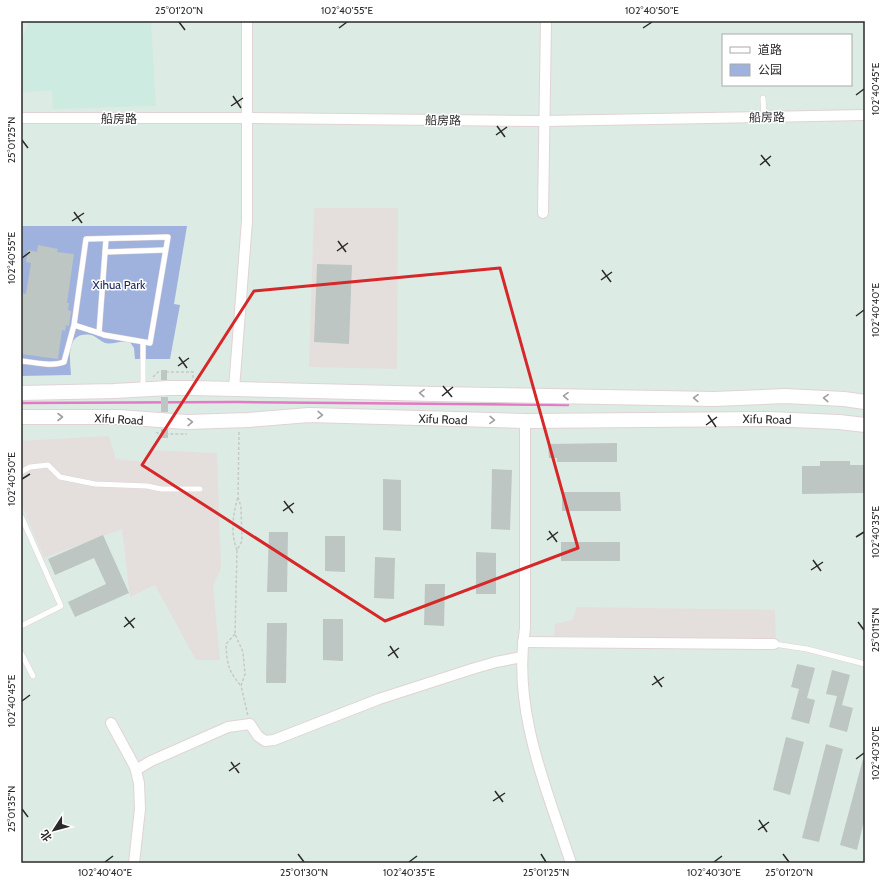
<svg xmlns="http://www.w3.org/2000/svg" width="886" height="884" font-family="Cabin,'Noto Sans SC',sans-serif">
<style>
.industrial{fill:#e4dfdd}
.education{fill:#ceebe2}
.green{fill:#9eb2dd}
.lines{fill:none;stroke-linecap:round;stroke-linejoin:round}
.stream{stroke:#e479c5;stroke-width:2.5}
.building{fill:#bdc6c2}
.lane-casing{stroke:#e1d3d5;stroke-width:6}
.street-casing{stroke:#e1d3d5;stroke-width:12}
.secondary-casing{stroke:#e1d3d5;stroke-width:16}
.path{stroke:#c8c8c8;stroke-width:1.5;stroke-dasharray:3 2;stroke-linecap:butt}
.lane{stroke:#fff;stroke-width:5}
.street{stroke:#fff;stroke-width:10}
.secondary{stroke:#fff;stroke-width:14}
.oneway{stroke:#9f9f9f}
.marked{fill:none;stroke:#d62828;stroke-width:3;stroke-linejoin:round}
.ticks{fill:none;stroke:#2a2a2a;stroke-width:1.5}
.labels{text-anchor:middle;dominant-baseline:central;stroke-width:3;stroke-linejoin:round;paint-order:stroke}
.street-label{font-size:12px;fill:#2a2a2a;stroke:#fff}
.park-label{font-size:12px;fill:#202c61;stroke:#fff}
.neatline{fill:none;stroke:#2a2a2a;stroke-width:1.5}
.ticks-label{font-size:10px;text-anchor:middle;fill:#2a2a2a}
</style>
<rect width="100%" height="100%" fill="#ddebe5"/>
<g class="industrial">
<polygon points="314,208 398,208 397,369 309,367"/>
<polygon points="109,436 116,459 149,462 150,450 217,453 221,568 213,586 220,660 196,660 155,585 130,597 122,529 44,558 21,503 21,441"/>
<polygon points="577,607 775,610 776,639 554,636 555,624 572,620"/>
</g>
<polygon class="education" points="29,21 151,21 156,106 53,109 52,91 21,92 21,40"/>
<path class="green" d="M21,226H187L174,304L180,305L170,359H135L134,348L130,342C121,340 112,345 105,343C100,341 96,336 91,335C65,331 70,359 71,375L21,376Z"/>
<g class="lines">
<polyline class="stream" points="21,403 238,402 568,405"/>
</g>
<g class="building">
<polygon points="38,245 58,249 57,252 74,254 67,303 69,303 68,310 71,311 69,326 66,325 65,331 62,330 58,359 21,354 21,293 26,294 31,263 26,262 28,250 37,252"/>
<polygon points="317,264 352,265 349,344 314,342"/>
<rect x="161" y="370" width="6" height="10"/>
<rect x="161" y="397" width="7" height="15"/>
<rect x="161" y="429" width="7" height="9"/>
<polygon points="617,443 617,462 557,462 557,458 549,458 548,444"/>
<polygon points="820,461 850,461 850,465 865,465 865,493 802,494 802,466 820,466"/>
<polygon points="492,469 512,470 510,530 491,529"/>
<polygon points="383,479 401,480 401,531 383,530"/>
<polygon points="562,492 620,492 621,511 562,511"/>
<polygon points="269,532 288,532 287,592 267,592"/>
<polygon points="103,535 129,593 75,617 68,602 106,584 94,558 55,575 48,559"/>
<polygon points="325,536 345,536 345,572 325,571"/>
<rect x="561" y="542" width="59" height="19"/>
<polygon points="476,552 496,553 496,594 476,594"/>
<polygon points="375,557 395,558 394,599 374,598"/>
<polygon points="425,584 445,584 444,626 424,625"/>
<polygon points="323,619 343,619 343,661 323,660"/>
<polygon points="267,623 287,623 286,683 266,683"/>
<polygon points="797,664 815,668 807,698 815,700 809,724 791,719 799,689 791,687"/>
<polygon points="832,670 850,675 842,705 853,708 847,732 829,727 837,696 826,694"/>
<polygon points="786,737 804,742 790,795 773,790"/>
<polygon points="826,744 843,749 819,842 802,838"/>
<polygon points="863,759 865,759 865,817 857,850 840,845"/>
</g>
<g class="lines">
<defs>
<g id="lane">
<polyline points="763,98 764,117"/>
<polyline points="105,252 165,250"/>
<polyline points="99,333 106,239"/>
<polyline points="143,342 143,387"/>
<path d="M21,361C34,362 52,367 64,362L74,325L99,333L104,335L150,343L168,237L86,239L74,325"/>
<polyline points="21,472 30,467 48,465 60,477 95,484 147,486 161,489 200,489"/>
<polyline points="21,516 61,606 21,626"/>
<polyline points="774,644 807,649 865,664"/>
<polyline points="21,653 33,676"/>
</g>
<g id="street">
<polyline points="21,118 248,118 544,121 865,115"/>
<polyline points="543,213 546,21"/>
<polyline points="234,389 247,221 247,21"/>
<path d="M525,421V628C512,710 546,787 571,863"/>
<polyline points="523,642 774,644"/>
<polyline points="111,723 135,767 139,783 140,809 134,863"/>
<polyline points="136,770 151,761 228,727 250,724 258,736 265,741 274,740 379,699 472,669 496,662 522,657"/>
</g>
<g id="secondary">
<polyline points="21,393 114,391 169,388 192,388 434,394 714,399 785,396 844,399 865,402"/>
<polyline points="21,417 118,417 187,422 248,420 309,415 525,421 769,419 839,422 865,425"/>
</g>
</defs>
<use href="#lane" class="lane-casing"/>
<use href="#street" class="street-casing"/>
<use href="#secondary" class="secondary-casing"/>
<g class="path">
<polyline points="153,377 158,372 193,372 193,378"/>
<polyline points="156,432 159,434 187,434"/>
<polyline points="239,432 238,497 241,507 242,541 237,550 235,634 243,652 245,674 241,686 248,716"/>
<path d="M237,550C230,533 233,514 238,497"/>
<path d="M235,634L226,644C227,665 228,670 241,686"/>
</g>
<use href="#lane" class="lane"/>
<use href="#street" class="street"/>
<use href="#secondary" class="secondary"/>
</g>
<defs><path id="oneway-chevron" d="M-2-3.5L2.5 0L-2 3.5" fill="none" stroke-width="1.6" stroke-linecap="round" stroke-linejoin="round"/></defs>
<g class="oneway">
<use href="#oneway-chevron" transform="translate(422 393) rotate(-178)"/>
<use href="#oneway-chevron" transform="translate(566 396) rotate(-179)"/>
<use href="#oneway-chevron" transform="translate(696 398) rotate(-179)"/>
<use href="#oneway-chevron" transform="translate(826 398) rotate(-177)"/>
<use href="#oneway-chevron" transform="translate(320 415) rotate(2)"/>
<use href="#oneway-chevron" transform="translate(60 417)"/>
<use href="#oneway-chevron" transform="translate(492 420) rotate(2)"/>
<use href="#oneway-chevron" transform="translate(190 422) rotate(-1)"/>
</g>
<path class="marked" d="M500,268L578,548L385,621L142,465L254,291Z"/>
<path class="ticks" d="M179,22L185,30M339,28L347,22M643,28L652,22M856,95L864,89M233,96L241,108M231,106L243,98M497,126L505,137M496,135L507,127M22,140L28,148M761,155L770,166M760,165L771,156M74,212L82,223M72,221L84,213M338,241L346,252M337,251L348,243M22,258L30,252M602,270L611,282M601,280L612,272M856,316L864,310M179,357L187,368M178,366L189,358M443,386L452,397M442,396L453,387M708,415L716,427M706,425L717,417M22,479L30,474M284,501L293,513M283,511L294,503M549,531L557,542M856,537L864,532M547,540L558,532M813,560L821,571M811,570L823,562M125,617L134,628M858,622L864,630M124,627L135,618M390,646L398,658M388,656L399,648M654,676L662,687M652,685L664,677M22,701L30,695M856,759L864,753M231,762L239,773M229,771L240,763M495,791L503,802M493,801L505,793M22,809L28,817M759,820L767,832M758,830L769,822M298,854L304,862M541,854L546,862M783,854L789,862M105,862L113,856M409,862L417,856M714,862L722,856"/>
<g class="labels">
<g class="street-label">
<text transform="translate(767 117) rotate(-1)">船房路</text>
<text x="119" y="118">船房路</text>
<text transform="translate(443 120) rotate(1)">船房路</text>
<text transform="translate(119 419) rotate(3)">Xifu Road</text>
<text transform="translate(443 419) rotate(2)">Xifu Road</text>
<text transform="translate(767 419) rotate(1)">Xifu Road</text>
</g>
<g class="park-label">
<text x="119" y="284">Xihua Park</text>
</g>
</g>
<rect width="886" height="884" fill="none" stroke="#ffffff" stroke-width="44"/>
<rect x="722" y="34" width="130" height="52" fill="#ffffff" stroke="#aaaaaa"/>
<rect x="730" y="47" width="20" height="6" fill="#ffffff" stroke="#aaaaaa"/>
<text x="758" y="54" font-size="12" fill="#2a2a2a">道路</text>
<rect x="730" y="64" width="20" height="12" fill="#9eb2dd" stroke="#aaaaaa"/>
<text x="758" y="74" font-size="12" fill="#2a2a2a">公园</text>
<g transform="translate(54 830) rotate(234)" stroke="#ffffff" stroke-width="3" paint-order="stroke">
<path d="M0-3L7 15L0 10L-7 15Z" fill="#2a2a2a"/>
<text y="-6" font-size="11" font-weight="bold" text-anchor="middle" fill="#2a2a2a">北</text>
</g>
<rect x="22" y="22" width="842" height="840" class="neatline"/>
<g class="ticks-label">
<text x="179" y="14">25°01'20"N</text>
<text x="347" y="14">102°40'55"E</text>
<text x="652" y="14">102°40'50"E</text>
<text transform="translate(875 89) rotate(-90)" y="4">102°40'45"E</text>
<text transform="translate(11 140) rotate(-90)" y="4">25°01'25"N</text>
<text transform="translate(11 258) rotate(-90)" y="4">102°40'55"E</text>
<text transform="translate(875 310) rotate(-90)" y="4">102°40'40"E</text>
<text transform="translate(11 479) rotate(-90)" y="4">102°40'50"E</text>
<text transform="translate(875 532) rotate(-90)" y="4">102°40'35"E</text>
<text transform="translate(875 630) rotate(-90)" y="4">25°01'15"N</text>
<text transform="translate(11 701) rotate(-90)" y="4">102°40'45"E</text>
<text transform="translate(875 753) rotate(-90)" y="4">102°40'30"E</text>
<text transform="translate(11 809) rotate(-90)" y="4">25°01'35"N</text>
<text x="105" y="876">102°40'40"E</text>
<text x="304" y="876">25°01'30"N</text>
<text x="409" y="876">102°40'35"E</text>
<text x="546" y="876">25°01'25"N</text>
<text x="714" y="876">102°40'30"E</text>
<text x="789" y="876">25°01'20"N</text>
</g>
</svg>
